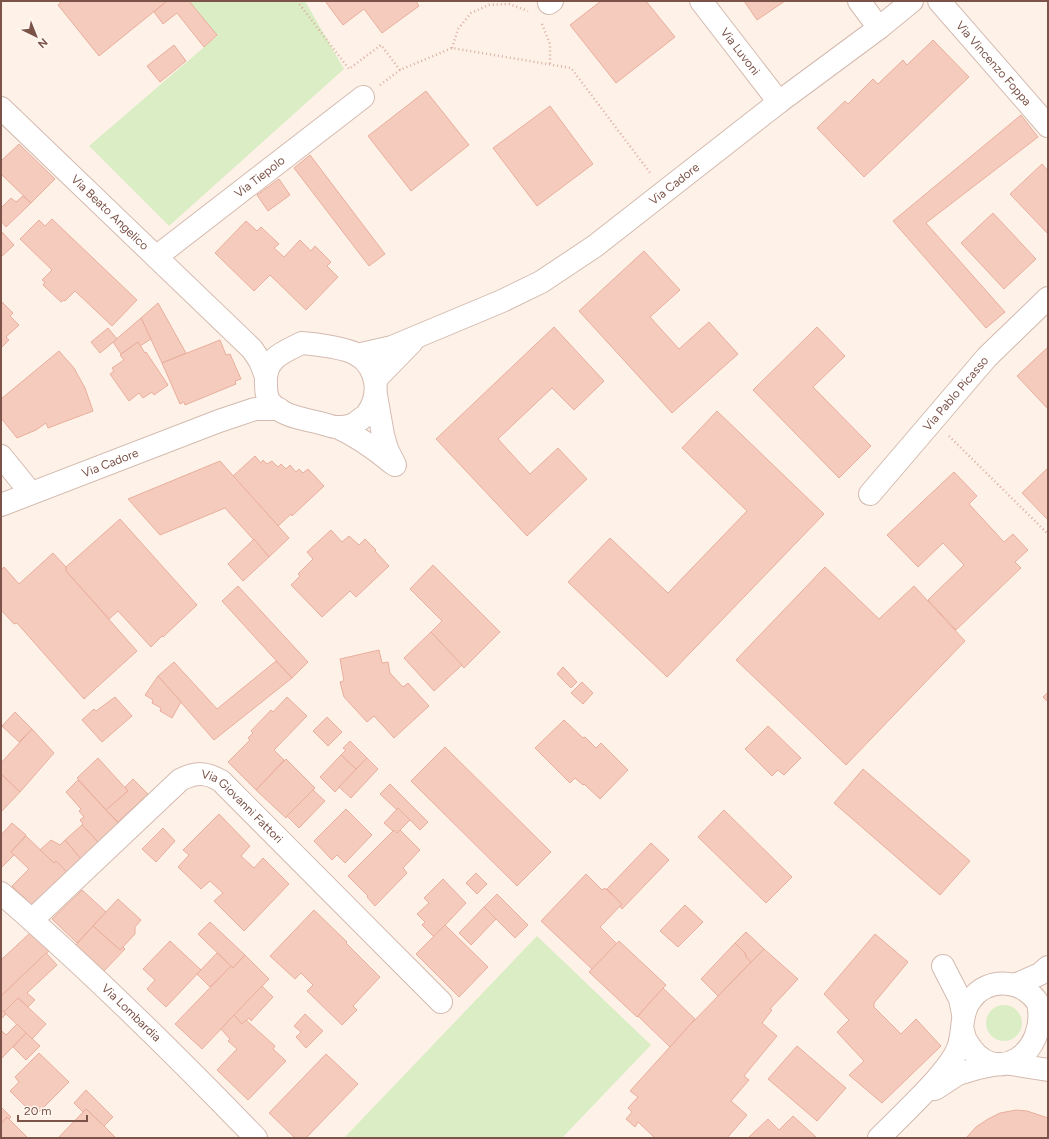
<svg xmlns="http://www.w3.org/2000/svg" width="1049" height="1139" font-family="Figtree,sans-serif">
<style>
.green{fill:#dbedc5}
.building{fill:#f5cbbd;stroke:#e9ae9c}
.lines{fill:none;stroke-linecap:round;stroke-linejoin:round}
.minor-casing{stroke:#d4baaf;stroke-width:24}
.path{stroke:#dbaea0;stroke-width:2.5;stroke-dasharray:1 3;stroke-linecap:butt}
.minor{stroke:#fff;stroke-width:22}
.labels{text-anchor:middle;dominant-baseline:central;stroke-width:3;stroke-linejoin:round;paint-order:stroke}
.street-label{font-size:12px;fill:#7b5349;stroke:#fff7f0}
</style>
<rect width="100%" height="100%" fill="#fef2e8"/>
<g class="green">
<polygon points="189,1 305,1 344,69 169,226 89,146 217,36"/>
<polygon points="537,936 651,1045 562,1138 344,1138"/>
<circle cx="1004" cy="1023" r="18"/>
</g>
<g class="building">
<polygon points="62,1 167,1 99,56 58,5"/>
<polygon points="167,1 189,1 217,35 204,47 177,13 163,24 154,12"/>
<polygon points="325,1 416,1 419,6 382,33 364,9 343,25"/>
<polygon points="601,1 646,1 675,37 616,83 570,25"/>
<polygon points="744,1 785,1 757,20"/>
<polygon points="933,40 969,77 864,177 817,128 845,101 848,104 873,79 878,84 903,60 907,65"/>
<polygon points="174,45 186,61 160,82 147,66"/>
<polygon points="426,91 469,145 411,191 368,136"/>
<polygon points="550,106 593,164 537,206 493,148"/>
<polygon points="1021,115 1038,137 926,223 1005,312 986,328 893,221"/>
<polygon points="19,144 55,179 31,203 1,174 1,161"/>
<polygon points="310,155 385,254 369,266 294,168"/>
<polygon points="1042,164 1048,171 1048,234 1010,194"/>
<polygon points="279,179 290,195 268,211 257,195"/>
<polygon points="23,196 31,203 6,227 1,221 1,208 11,198 16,202"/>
<polygon points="993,213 1036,259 1004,289 961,243"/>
<polygon points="52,219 137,300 112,326 75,291 65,301 64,300 61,302 43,285 45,282 42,280 52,270 20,239 39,220 45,226"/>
<polygon points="246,221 257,231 261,227 279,244 274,248 284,257 300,240 311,251 315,246 331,262 327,266 338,277 306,310 270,275 254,291 215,253"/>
<polygon points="2,232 14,245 1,257 1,233"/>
<polygon points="644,251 680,290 650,317 679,349 709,322 738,354 672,413 579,311"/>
<polygon points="1,301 13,313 10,316 19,325 6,337 9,340 1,348"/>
<polygon points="158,303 186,353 162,363 141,318"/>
<polygon points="141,318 151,339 140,346 138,342 121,354 113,342"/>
<polygon points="554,327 604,381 574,410 552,388 498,439 530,474 558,448 587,479 527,536 436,439"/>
<polygon points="817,327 845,356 813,387 871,446 839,478 753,390"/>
<polygon points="108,328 117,339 100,353 91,342"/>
<polygon points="220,340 226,355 230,354 241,379 235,381 236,384 185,405 184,402 180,404 162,363"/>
<polygon points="138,342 145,353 146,352 168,385 154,395 152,392 143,398 139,393 129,401 110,374 114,371 112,368 124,360 120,355"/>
<polygon points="1048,347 1048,409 1017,376"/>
<polygon points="59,351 74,368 85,388 93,411 48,428 46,423 36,430 17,438 1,418 1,399"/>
<polygon points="717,411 824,514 667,677 568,582 610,538 668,593 747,511 682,448"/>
<polygon points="255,456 261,463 263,460 267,464 272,461 278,467 281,464 286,469 290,465 296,472 299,469 303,473 308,469 324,486 292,516 291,514 278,526 233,476"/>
<polygon points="220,461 289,538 269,557 225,508 160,535 128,499"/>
<polygon points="1048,468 1048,520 1022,493"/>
<polygon points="954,472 977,496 969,504 1004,542 1013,534 1028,550 1015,562 1021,568 956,630 928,600 964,565 943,543 918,567 887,535"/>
<polygon points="120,519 197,605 163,637 162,636 151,647 118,611 109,619 66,571 66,567"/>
<polygon points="331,530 342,542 349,536 359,545 365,539 376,550 375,551 389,566 356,597 350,591 322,617 291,585 300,576 298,574 313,559 307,552"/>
<polygon points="254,539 269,557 243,581 228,564"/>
<polygon points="53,553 66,567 66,571 137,651 84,699 17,623 14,624 1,610 1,570 4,567 19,584"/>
<polygon points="433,565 500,632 464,668 431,632 442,621 410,589"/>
<polygon points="825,567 879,619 914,586 965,641 846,765 736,660"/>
<polygon points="238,586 308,662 292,678 222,601"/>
<polygon points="431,632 462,665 434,691 404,658"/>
<polygon points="379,650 382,663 388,662 390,673 403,687 408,683 429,706 394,738 374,716 367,722 344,697 340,682 344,681 340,659"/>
<polygon points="276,661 292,678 214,740 158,676 174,662 217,709"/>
<polygon points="563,667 577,682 571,688 557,674"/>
<polygon points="158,676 181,702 172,718 160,711 161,708 152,703 153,700 145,695"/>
<polygon points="582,682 593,693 583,704 571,693"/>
<polygon points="1048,692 1048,702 1043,697"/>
<polygon points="115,697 132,716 102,742 82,720 94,709 96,711"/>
<polygon points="287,697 307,716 274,750 284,760 256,790 228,762 250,740 248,738 253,733 251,731 271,710 273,712"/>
<polygon points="15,712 32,729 19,742 2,726"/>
<polygon points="327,717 342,732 328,746 313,731"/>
<polygon points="564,720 583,738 585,737 596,748 601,743 628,770 600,799 584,784 583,785 575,778 570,783 535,748"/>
<polygon points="768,726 801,758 784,775 778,770 772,776 745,749"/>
<polygon points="32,729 54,753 20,792 1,774 1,763"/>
<polygon points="350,741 367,758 356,769 341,755 346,750 343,748"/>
<polygon points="445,747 551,852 517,886 411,781"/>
<polygon points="341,755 356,769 335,792 320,777"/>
<polygon points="98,758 128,791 106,810 77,778"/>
<polygon points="367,758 378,769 351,798 339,787"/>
<polygon points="286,759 315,788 286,818 256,790"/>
<polygon points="863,769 970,861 940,895 834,803"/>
<polygon points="1,774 20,792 1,812"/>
<polygon points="133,779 148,794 118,822 106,810 128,791 125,787"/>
<polygon points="78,780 119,824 99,843 82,825 83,824 80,820 84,817 79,811 81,809 66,792"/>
<polygon points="390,784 428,822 420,830 398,808 397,810 380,794"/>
<polygon points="313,790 325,801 299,828 287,816"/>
<polygon points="398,808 410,820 397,833 394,830 393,831 384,823"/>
<polygon points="346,809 372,835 345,863 337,855 332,860 314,841"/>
<polygon points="724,810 792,877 766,903 698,837"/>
<polygon points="219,814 250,846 241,856 254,868 263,858 289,884 244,931 214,901 223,893 210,881 201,889 178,867 189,855 183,850"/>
<polygon points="12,823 26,835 11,852 14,855 1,868 1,835"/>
<polygon points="82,825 99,843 81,859 65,840"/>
<polygon points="163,828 175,841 156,862 142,849"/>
<polygon points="394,830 397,833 400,830 420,850 403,868 407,873 375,906 367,897 368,896 348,876"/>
<polygon points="26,836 54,863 56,861 67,872 32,905 12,886 29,869 11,852"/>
<polygon points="51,840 60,845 65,840 81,859 67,872 56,861 54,863 40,850"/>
<polygon points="651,843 669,860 622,909 620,906 622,904 607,889"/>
<polygon points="476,873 487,884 477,894 466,883"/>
<polygon points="586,874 602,890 605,888 622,904 600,927 617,944 592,969 541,921"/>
<polygon points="443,879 466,903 434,937 422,925 425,922 417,914 429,903 424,898"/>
<polygon points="82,890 106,912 77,943 52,919"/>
<polygon points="497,894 528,925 515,938 484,907"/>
<polygon points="118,899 141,920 135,927 135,934 120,950 93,926"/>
<polygon points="685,905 703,922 678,947 660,931"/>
<polygon points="484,907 496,919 471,945 459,933"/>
<polygon points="314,910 347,942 346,943 380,977 353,1006 357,1010 342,1025 307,991 313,985 301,973 295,979 270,956"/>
<polygon points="210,922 245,955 233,968 198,934"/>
<polygon points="445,925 488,967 459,997 416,954"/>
<polygon points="93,926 120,950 123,947 125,949 104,971 76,945"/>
<polygon points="746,932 764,949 751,962 746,957 745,953 735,943"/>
<polygon points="30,933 49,951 1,996 1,960"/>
<polygon points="875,934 908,962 874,1003 874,1007 901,1034 916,1019 941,1046 882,1103 849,1075 864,1061 837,1032 849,1020 824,994"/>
<polygon points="170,941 201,970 166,1007 147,989 155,980 143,969"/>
<polygon points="619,941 666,985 637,1017 589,972"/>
<polygon points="735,943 745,953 746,957 751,962 718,996 701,979"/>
<polygon points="764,949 798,979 770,1009 772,1010 762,1023 777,1036 744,1076 749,1080 731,1101 747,1115 727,1138 655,1138 638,1122 635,1127 626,1119 632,1112 628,1108 638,1097 630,1091 687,1028"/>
<polygon points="46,953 57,965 27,993 35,1000 28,1007 18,998 4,1012 1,1009 1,996"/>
<polygon points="217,953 231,966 210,987 197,974"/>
<polygon points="245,955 269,979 202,1049 175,1024 231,966 233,968"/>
<polygon points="262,986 273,997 251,1021 249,1018 242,1024 234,1015"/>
<polygon points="663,988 695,1019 670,1047 638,1016"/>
<polygon points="18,998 46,1024 32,1039 4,1012"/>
<polygon points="1,1009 6,1014 1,1019"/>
<polygon points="305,1014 323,1031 306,1048 296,1037 301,1032 294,1026"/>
<polygon points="234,1015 242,1024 246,1020 275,1046 273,1049 286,1061 248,1100 217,1070 237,1049 228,1041 230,1039 221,1029"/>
<polygon points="17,1024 26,1033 1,1059 1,1030 6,1035"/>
<polygon points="26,1033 40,1046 26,1060 13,1047"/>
<polygon points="797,1046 846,1088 817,1121 768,1079"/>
<polygon points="39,1053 69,1082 35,1116 10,1091 19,1082 15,1077"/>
<polygon points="326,1054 358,1084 306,1138 295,1138 269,1113"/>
<polygon points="86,1090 113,1117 104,1126 86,1109 83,1112 74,1103"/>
<polygon points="1,1107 11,1117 9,1119 7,1117 1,1124"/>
<polygon points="86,1109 104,1126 116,1138 58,1138"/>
<polygon points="1016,1110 1027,1111 1048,1118 1048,1138 966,1138 976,1127 988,1119 1000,1113"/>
<polygon points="793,1116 817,1138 748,1138 768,1119 779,1130"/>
<polygon points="7,1117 28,1138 1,1138 1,1124"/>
</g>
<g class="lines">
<defs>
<g id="minor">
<path id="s1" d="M701,1L779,102"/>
<polyline points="859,1 879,28"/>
<path id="s2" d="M939,1L1048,126"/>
<polyline points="549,3 552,1"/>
<path id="s3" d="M1,108L252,349L260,361L265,374"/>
<path id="s4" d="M156,257L363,97"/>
<path d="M302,343C315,344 347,348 358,355C378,369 381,395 367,414C365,417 360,419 357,422C352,426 344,427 337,427C332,427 325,424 320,423C304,419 281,416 270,402C267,398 266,390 266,385C264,359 281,353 302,343Z"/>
<path id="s5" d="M357,355L392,347L502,301L541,282L595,246L779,102L879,28L912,1"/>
<polyline points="375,380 412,342"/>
<polyline points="376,395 383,435 387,449 395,465"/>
<path d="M337,427C359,437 374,448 392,463"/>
<polyline points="1,456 31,493"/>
<path id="s6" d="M870,494L987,357L1048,298"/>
<path id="s7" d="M1,505L219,421L255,409H279"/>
<path id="s8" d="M1,893C90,970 174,1053 256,1138"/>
<path id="s9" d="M32,920L180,780C196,772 206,772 221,781L441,1002"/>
<polyline points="943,966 960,999 963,1014"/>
<polyline points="1015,985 1040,974 1048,967"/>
<polyline points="1011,1064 1048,1070"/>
<polyline points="935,1089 958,1074 978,1068 998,1064"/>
<path d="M879,1138C898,1119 918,1100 936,1080C944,1070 954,1060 958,1048C964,1033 960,1014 970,1001C979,988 993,982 1009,984C1020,985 1032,993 1038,1003C1049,1053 994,1090 967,1042C964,1038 964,1032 962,1028"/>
</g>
</defs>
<use href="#minor" class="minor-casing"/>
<g class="path">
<polyline points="297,1 349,69 381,45 400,70"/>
<polyline points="542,24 550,44 550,64"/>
<polyline points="452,48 458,29 471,13 489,5 509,4 528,11"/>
<polyline points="380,85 400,70 452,48 571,68 651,174"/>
<polyline points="949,436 1048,534"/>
</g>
<use href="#minor" class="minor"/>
</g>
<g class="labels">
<g class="street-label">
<text stroke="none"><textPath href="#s1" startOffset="64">Via Luvoni</textPath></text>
<text stroke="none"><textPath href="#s2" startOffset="83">Via Vincenzo Foppa</textPath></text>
<text stroke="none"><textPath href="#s4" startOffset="131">Via Tiepolo</textPath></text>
<text stroke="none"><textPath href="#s5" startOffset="364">Via Cadore</textPath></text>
<text stroke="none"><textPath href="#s3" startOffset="151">Via Beato Angelico</textPath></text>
<text stroke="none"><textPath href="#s6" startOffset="132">Via Pablo Picasso</textPath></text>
<text stroke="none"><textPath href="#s7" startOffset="117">Via Cadore</textPath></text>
<text stroke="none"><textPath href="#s9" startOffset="279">Via Giovanni Fattori</textPath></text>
<text stroke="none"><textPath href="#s8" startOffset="177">Via Lombardia</textPath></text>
</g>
</g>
<rect width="1049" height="1139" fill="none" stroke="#7b5349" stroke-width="4"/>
<g transform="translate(36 36) rotate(137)" stroke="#fff7f0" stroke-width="3" paint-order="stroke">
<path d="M0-3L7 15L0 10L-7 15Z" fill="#7b5349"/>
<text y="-6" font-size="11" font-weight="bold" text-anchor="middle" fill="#7b5349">N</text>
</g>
<path d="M18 1115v6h69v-6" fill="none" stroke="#7b5349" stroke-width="2"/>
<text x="24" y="1115" font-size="12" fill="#7b5349" stroke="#fff7f0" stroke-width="3" paint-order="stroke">20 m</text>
</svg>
